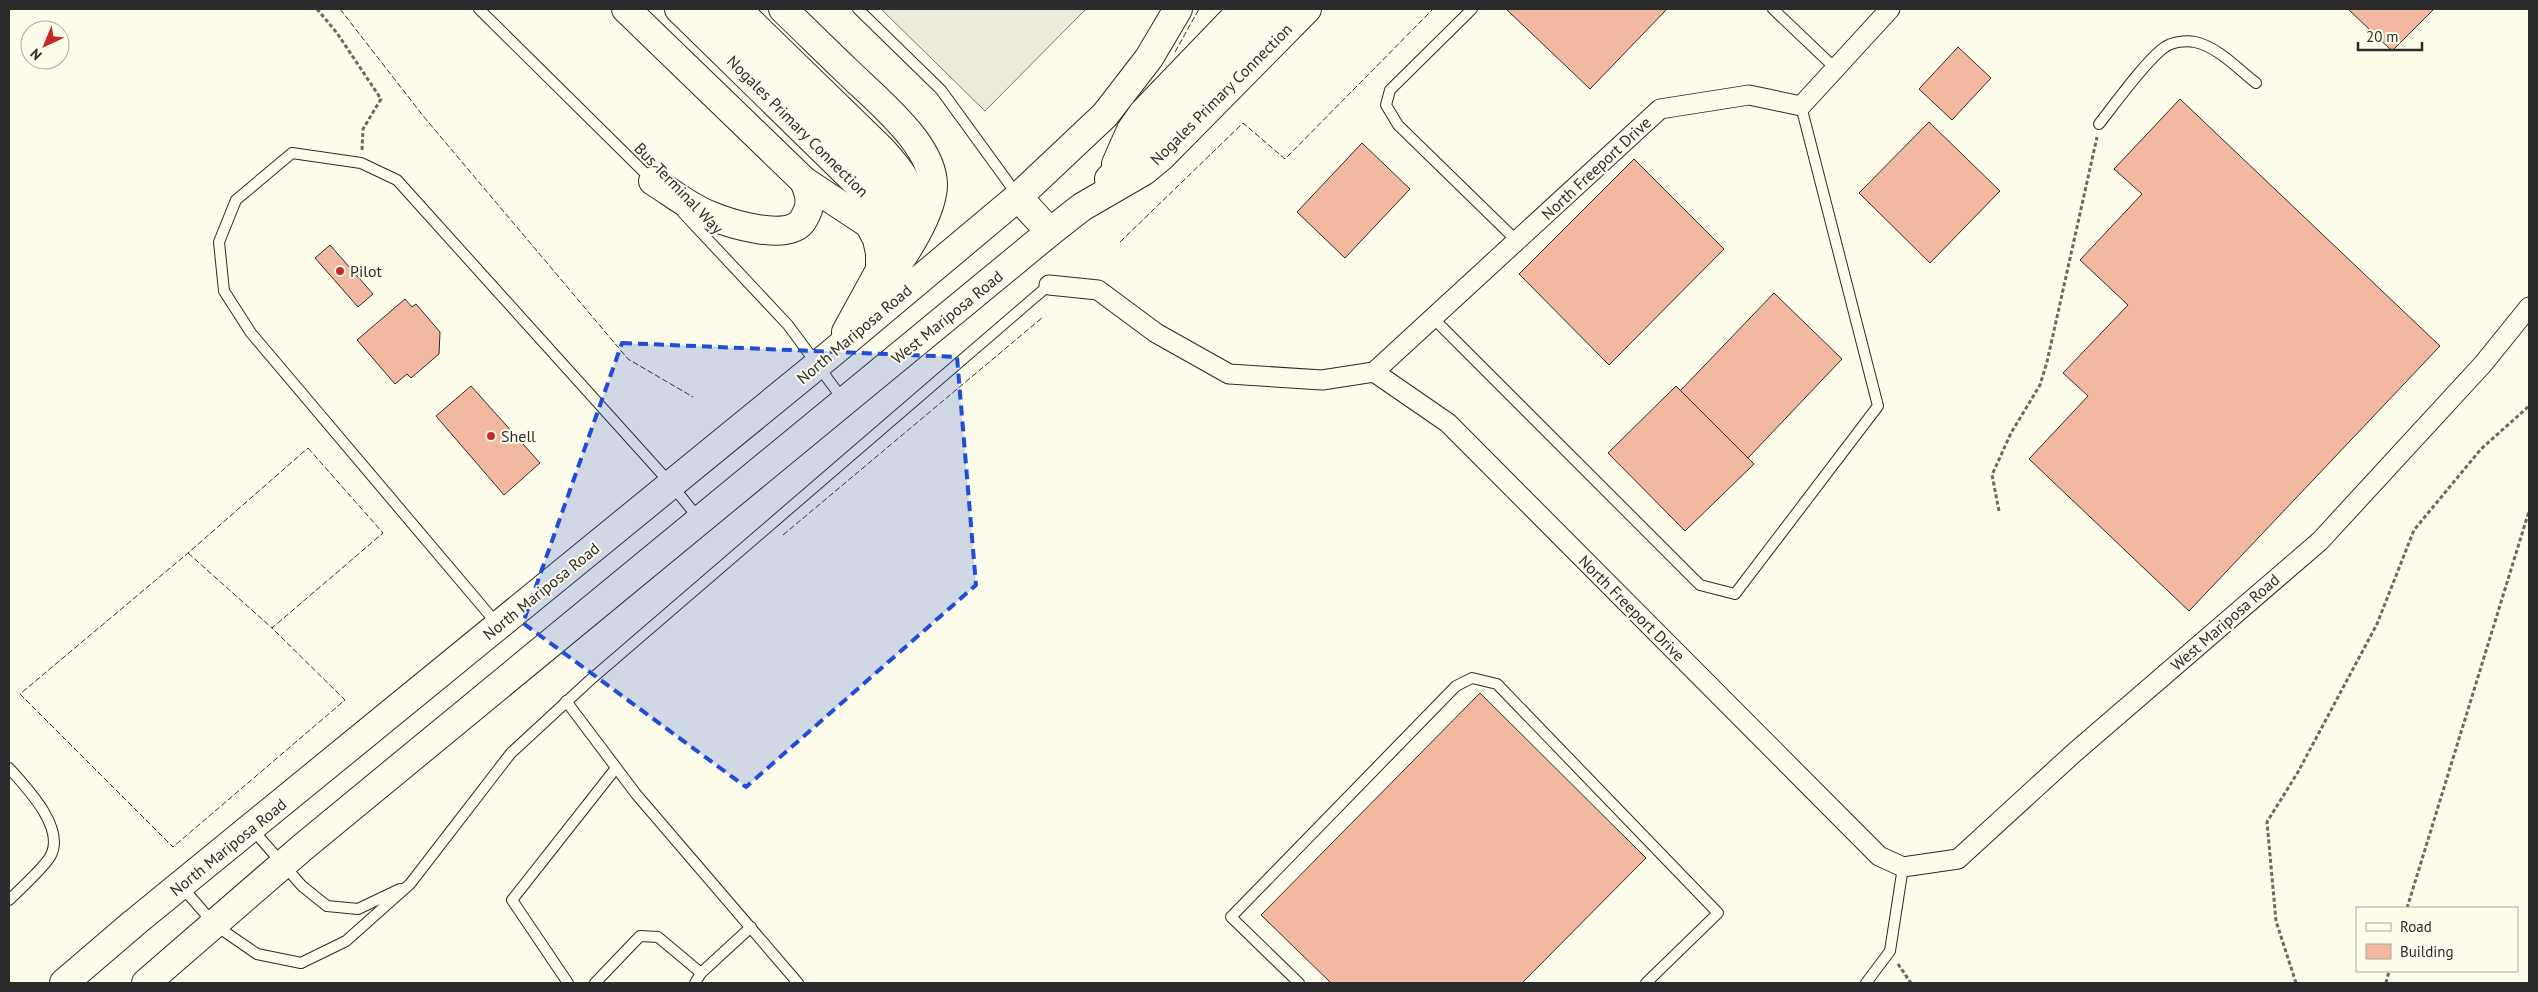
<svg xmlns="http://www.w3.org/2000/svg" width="2538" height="992" font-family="'PT Sans',sans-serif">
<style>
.parking{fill:#eceadb;stroke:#74746e}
.building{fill:#f2b8a0;stroke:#2b2b2b}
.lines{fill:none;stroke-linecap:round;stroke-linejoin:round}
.lane-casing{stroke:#2b2b2b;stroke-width:12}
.street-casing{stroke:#2b2b2b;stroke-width:21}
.highway-casing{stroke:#2b2b2b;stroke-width:30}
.path{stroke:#6a6964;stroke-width:3;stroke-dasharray:4 2.5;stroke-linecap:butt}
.lane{stroke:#fdfbea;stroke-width:10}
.street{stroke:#fdfbea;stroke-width:19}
.highway{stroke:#fdfbea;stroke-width:28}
.fence{stroke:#2b2b2b;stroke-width:1;stroke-dasharray:6 2.5;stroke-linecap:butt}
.marked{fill:#1d4ed8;fill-opacity:0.2;stroke:#1d4ed8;stroke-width:4;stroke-dasharray:10 6;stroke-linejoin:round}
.poi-dot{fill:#c62828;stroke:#fdfbea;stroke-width:2}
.labels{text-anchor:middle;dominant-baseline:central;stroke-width:4;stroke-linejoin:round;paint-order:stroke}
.street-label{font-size:16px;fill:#2b2b2b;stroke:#fdfbea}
.poi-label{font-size:16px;fill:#2b2b2b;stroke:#fdfbea;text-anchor:start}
</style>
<rect width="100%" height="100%" fill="#fdfbea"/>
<polygon class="parking" points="881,9 1086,9 985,111"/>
<g class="building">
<polygon points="1506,9 1667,9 1590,89"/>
<polygon points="2348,9 2434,9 2392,51"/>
<polygon points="1958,47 1991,78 1952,120 1919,89"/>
<polygon points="2180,99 2440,346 2189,611 2029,459 2088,396 2063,373 2128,305 2080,260 2142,194 2114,169"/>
<polygon points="1929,122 2000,191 1930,263 1859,193"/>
<polygon points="1362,143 1410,189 1345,258 1297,212"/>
<polygon points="1634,159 1724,249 1609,365 1519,274"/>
<polygon points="330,245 373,294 358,307 315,258"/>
<polygon points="1774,293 1842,359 1748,458 1679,392"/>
<polygon points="405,299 412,307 416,304 440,332 439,354 411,378 407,374 395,384 357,340"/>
<polygon points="471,386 540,463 504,495 436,416"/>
<polygon points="1676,386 1754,464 1685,531 1608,453"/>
<polygon points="1480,693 1646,858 1522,983 1331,983 1261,915"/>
</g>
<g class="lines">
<defs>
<g id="lane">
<polyline points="479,9 652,180"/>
<polyline points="858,9 941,90 1018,196"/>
<polyline points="1472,9 1390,90 1386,105 1398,125 1517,241"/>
<polyline points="1773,9 1835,68"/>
<path d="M2099,124C2114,105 2147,59 2165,47C2172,42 2186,40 2195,42C2218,47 2238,69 2256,83"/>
<polyline points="683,213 788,325 844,401"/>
<polyline points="1433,318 1700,585 1735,594 1878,406 1801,106"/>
<polyline points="498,625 251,333 224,291 219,242 236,200 292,153 361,163 397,180 671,484 699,519"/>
<polyline points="566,701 636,794 798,983"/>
<path d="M9,768C26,787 65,827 51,855C46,866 19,890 9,900"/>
<polyline points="252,829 302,886 327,906 358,909 400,889"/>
<polyline points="182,887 215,925 257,954 301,963 346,941 410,884 511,753 589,681 1049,285"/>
<polyline points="568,983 512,900 616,768"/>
<polyline points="595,983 640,936 658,937 701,973 751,927"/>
<polyline points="695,983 701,973"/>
<polyline points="1299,983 1231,917 1456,686 1472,678 1497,684 1718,913 1646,983"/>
<polyline points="1866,983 1890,951 1903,867"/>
</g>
<g id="street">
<polyline points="1049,285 1098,290 1156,333 1229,374 1322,380 1374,372 1660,109 1749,95 1801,106 1890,9"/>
<polyline points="1374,372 1448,423 1879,856 1903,867 1958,859 2075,752 2320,541 2483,364 2529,307"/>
</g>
<g id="highway">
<polyline points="626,9 804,181 869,224 877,239 880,253 880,270 846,332"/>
<path d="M679,9L861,187C874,202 889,220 890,240"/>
<polyline points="708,9 882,180 892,196 899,223"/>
<path d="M737,9L882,150C912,184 917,192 898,235"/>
<path d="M783,9C804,29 825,50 846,70C874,98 942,150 932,194C926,226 898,265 878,291"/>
<polyline points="1116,164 1131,130 1143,113 1243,9"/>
<polyline points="1109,179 1275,9"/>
<path d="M653,181C671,192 689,207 709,215C728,223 789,243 803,220C812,206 811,197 804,181"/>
<polyline points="1018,197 1050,232"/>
<polyline points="64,983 134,923 832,353 1018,197 1105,115 1149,58 1178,9"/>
<polyline points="146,983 303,847 1050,232 1082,207 1144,171 1161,157 1307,9"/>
</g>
</defs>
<use href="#lane" class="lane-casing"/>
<use href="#street" class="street-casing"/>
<use href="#highway" class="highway-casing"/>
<g class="path">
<polyline points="317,9 337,33 381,99 363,129 362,150"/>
<polyline points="1999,511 1992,475 2011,433 2040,385 2047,362 2097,137"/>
<polyline points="2407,908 2529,511"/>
<polyline points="1898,964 1911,983"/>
<polyline points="2296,983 2276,921 2267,822 2298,772 2377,624 2414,530 2481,449 2529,406"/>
<polyline points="2386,983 2389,971"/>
</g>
<use href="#lane" class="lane"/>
<use href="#street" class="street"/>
<use href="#highway" class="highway"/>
<g class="fence">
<polyline points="340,9 424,117 628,359 693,397"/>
<polyline points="1175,52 1199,9"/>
<polyline points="1120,242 1243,123 1285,159 1433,9"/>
<polygon points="308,448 383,533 272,628 345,700 173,847 20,694 188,553"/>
<polyline points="783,535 1043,317"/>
<polyline points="188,553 272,628"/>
</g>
</g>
<path class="marked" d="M622,343L957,357L976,585L746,787L523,623Z"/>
<g class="poi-dot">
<circle cx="340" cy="271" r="5"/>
<circle cx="491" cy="436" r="5"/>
</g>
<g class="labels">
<g class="street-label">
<text transform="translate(1221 94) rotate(-45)">Nogales Primary Connection</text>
<text transform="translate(798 126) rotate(45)">Nogales Primary Connection</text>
<text transform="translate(1596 168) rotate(-43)">North Freeport Drive</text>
<text transform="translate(679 188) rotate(46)">Bus Terminal Way</text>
<text transform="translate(947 317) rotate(-39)">West Mariposa Road</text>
<text transform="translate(854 334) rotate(-40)">North Mariposa Road</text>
<text transform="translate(541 591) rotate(-39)">North Mariposa Road</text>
<text transform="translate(1632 608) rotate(45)">North Freeport Drive</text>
<text transform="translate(2225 622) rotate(-41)">West Mariposa Road</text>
<text transform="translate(228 847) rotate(-39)">North Mariposa Road</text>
</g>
<g class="poi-label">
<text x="350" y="271">Pilot</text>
<text x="501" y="436">Shell</text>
</g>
</g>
<rect width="2538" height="992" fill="none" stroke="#2b2b2b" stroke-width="20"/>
<rect x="2356" y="907" width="162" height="65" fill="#fdfbea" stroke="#a9a89e"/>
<rect x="2366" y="923" width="25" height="8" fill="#fdfbea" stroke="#a9a89e"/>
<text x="2400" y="932" font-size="15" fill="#2b2b2b">Road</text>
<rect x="2366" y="944" width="25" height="15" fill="#f2b8a0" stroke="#a9a89e"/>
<text x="2400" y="957" font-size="15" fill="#2b2b2b">Building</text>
<g transform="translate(45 45) rotate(224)"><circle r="24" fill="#fdfbea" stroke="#a9a89e"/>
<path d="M0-4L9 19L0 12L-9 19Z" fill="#c62828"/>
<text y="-8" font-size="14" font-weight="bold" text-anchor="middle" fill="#2b2b2b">N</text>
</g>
<path d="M2358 42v8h64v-8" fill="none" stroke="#2b2b2b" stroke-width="2.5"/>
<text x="2366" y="42" font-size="15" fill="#2b2b2b" stroke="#fdfbea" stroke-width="4" paint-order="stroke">20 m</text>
</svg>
